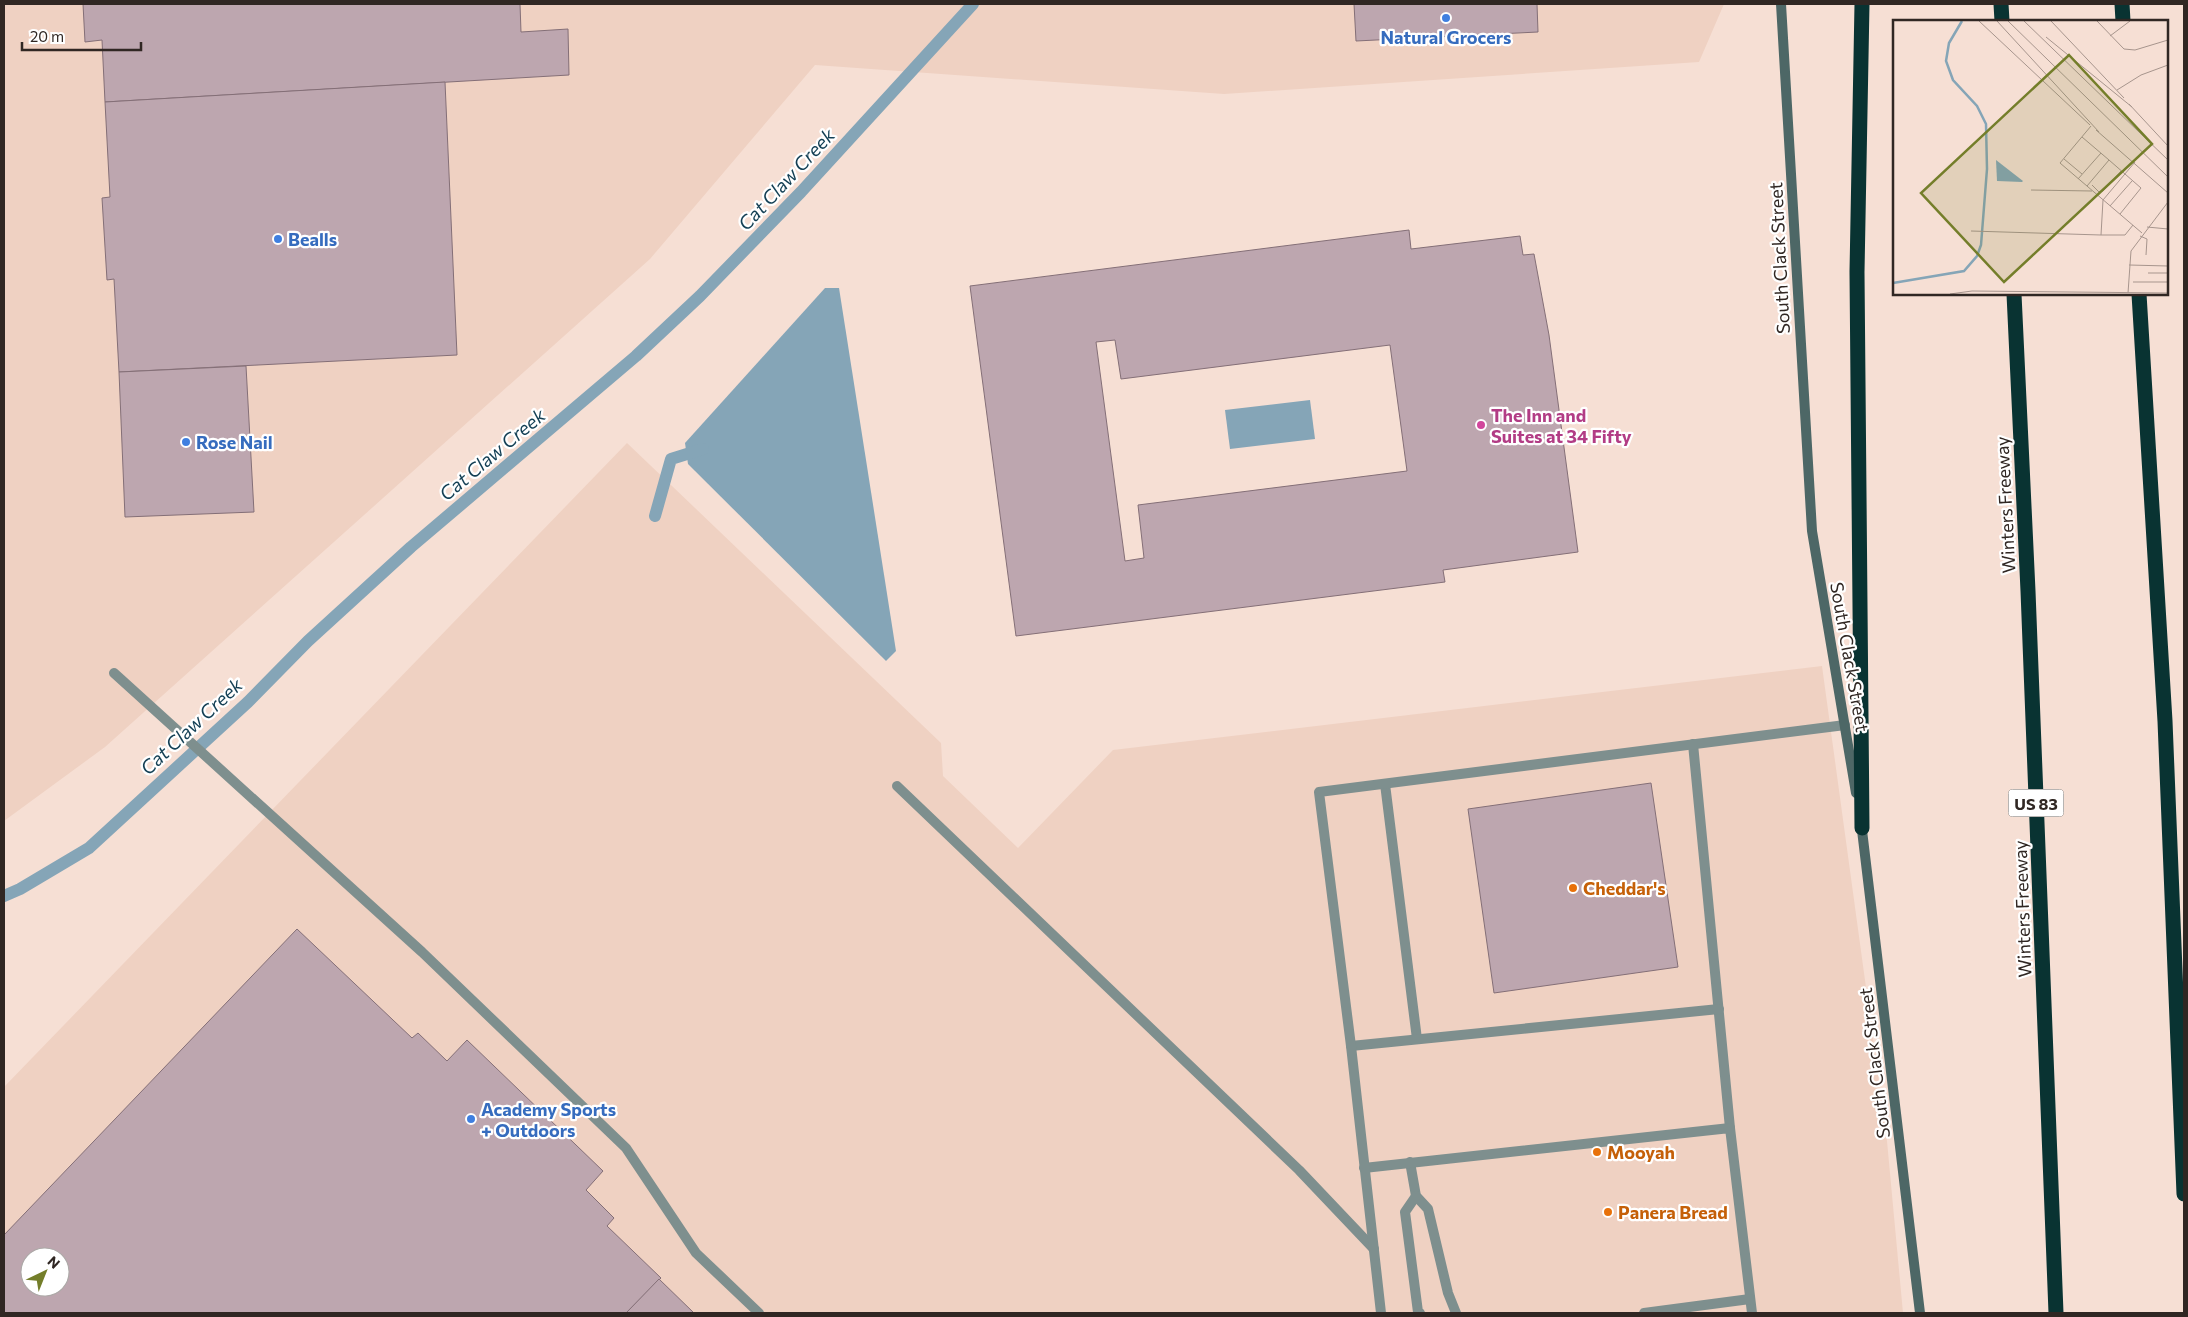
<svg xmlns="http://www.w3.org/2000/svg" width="2188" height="1317" font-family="Commissioner,sans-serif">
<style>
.built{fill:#efd1c2;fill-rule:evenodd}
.water{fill:#85a5b7}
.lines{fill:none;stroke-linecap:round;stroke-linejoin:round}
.stream{stroke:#85a5b7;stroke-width:12}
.building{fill:#bda6af;stroke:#846f77;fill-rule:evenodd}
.service{stroke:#7e8f8e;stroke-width:10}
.secondary{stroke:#4d6766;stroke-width:10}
.motorway{stroke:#093332;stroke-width:15}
.shop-dot{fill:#3f7fe0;stroke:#fff;stroke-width:2}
.hotel-dot{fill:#d1479c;stroke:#fff;stroke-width:2}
.food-dot{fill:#e8710a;stroke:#fff;stroke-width:2}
.labels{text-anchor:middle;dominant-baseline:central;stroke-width:4.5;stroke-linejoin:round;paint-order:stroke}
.shield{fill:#fff;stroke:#6e6865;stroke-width:1}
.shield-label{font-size:16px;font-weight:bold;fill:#302723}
.shop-label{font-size:18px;font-weight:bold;fill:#366cbe;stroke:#fff;text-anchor:start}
.street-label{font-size:18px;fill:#302723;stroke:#fff}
.hotel-label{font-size:18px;font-weight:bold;fill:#b23c85;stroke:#fff;text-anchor:start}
.food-label{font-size:18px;font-weight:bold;fill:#c56008;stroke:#fff;text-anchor:start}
.water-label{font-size:19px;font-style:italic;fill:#133f54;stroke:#fff}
.inset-river{fill:none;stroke:#85a5b7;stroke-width:2.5}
.inset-road{fill:none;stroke:#a7958d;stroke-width:1}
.view{fill:#747e2a;fill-opacity:0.15;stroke:#747e2a;stroke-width:2.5}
.inset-edge{fill:none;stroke:#302723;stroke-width:2.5}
</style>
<rect width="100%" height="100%" fill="#f6dfd4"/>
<g class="built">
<polygon points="4,4 1724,4 1699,62 1224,94 815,65 650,259 105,747 4,821"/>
<path d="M627,443L941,743L943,776L1018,848L1113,750L1822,666L1887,1141L1903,1313H4V1087ZM30,1257H60V1287H30Z"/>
</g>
<g class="water">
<polygon points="825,288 839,288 896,651 886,661 688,464 685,443"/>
<polygon points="1310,400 1315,439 1230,449 1225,410"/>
</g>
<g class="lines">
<g class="stream">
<polyline points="655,516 671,459 703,449"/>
<polyline points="4,896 20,889 89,848 248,702 308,641 411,547 636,356 700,296 801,192 973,4"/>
</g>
</g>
<g class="building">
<polygon points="83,4 520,4 521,32 568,29 569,75 105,102 102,40 85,42"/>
<polygon points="1354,4 1537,4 1538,32 1356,41"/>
<polygon points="445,82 457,355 119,372 114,279 107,280 102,198 110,197 105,102"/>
<path d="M1409,230L1411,249L1520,236L1523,255L1534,254L1549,335L1578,552L1443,570L1445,582L1016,636L970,286ZM1115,340L1121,379L1390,345L1407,471L1138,505L1144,558L1125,561L1096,342Z"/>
<polygon points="246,366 254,512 125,517 119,372"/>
<polygon points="1651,783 1678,967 1494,993 1468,809"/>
<path d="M297,929L412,1038L418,1033L447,1061L467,1040L603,1171L586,1190L614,1218L607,1226L661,1278L626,1313H4V1235ZM30,1257H60V1287H30Z"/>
<polygon points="659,1279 694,1313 626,1313"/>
</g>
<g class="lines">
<g class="service">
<polyline points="114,673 422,952 626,1148 696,1253 759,1313"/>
<polyline points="1693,744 1730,1128"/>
<polyline points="1385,784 1417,1039"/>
<polyline points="897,786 1299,1170 1374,1249"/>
<polyline points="1351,1046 1719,1009"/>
<polyline points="1410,1162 1416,1196 1428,1209 1448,1293 1456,1313"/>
<polyline points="1364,1168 1730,1128 1752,1313"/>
<polyline points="1416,1196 1405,1212 1418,1312 1420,1313"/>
<polyline points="1381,1313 1351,1046 1319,792 1845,725"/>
<polyline points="1644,1313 1750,1299"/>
</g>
<g class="secondary">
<polyline points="1781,4 1812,531 1856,793"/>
<polyline points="1861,822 1920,1313"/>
</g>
<g class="motorway">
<polyline points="2001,4 2002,21"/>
<polyline points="2122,4 2123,21"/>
<polyline points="2014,294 2028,591 2056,1313"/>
<polyline points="2139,294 2165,721 2184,1194"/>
<polyline points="1862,828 1857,272 1862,4"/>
</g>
</g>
<g class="shop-dot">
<circle cx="1446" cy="18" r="5"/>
<circle cx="278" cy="239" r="5"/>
<circle cx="186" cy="442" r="5"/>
<circle cx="471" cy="1119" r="5"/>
</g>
<circle class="hotel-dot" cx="1481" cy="425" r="5"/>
<g class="food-dot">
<circle cx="1573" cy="888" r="5"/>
<circle cx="1597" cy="1152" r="5"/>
<circle cx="1608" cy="1212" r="5"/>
</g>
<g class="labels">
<rect class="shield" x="2008.5" y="789.5" width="55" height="27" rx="4"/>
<g class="shield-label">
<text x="2036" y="803">US 83</text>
</g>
<g class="shop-label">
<text x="1446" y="37" text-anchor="middle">Natural Grocers</text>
<text x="288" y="239">Bealls</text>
<text x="196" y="442">Rose Nail</text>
<text x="481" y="1109">Academy Sports<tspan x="481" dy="21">+ Outdoors</tspan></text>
</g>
<g class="street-label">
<text transform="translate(1779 258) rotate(-93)">South Clack Street</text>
<text transform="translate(2005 505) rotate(-93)">Winters Freeway</text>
<text transform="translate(1850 657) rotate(80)">South Clack Street</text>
<text transform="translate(2022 909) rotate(-92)">Winters Freeway</text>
<text transform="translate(1874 1063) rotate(-97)">South Clack Street</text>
</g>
<g class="hotel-label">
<text x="1491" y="415">The Inn and<tspan x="1491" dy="21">Suites at 34 Fifty</tspan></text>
</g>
<g class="food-label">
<text x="1583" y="888">Cheddar's</text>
<text x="1607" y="1152">Mooyah</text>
<text x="1618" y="1212">Panera Bread</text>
</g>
<g class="water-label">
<text transform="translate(786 179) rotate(-47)">Cat Claw Creek</text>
<text transform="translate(492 454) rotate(-40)">Cat Claw Creek</text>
<text transform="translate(191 726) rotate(-43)">Cat Claw Creek</text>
</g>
</g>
<g transform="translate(1893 20)">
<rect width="275" height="275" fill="#f6dfd4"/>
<path d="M103,140L130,161L129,162L104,161Z" fill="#85a5b7"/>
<path class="inset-river" d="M0,263L71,251L84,236L88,225L94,149L93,104L84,86L60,60L53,41L56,23L69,1"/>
<path class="inset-road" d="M86,1L197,105M104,1L206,112M115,1L275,157M131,1L275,140M158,1L231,78M204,1L231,29L242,30L275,20M217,16L237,1M153,17L239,87M224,70L248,55L275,45M236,84L275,126M198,106L167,143L249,213M203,110L275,173M189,117L216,140M171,139L189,154M185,159L208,133M199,165L206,172L210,171L228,151M194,166L216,140L248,168L227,194M138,170L199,171M217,186L239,161M254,207L275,209M78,211L208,215L210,180L242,142M208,215H232L240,205M247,216L254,219L253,235M236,245L275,246M255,253H275M240,262H275M235,273L238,231L275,182M57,274L79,271L275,273"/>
<path class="view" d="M176,35L259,124L111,262L28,173Z"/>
<rect width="275" height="275" class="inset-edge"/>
</g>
<rect width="2188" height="1317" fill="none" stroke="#302723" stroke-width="10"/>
<g transform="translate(45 1272) rotate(43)"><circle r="24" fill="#ffffff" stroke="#aca9a7"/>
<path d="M0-4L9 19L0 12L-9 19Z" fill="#747e2a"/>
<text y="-8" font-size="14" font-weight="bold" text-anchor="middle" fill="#302723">N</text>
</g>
<path d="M22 42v8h119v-8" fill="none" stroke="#302723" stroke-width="2.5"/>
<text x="30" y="42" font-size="15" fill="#302723" stroke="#ffffff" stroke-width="4" paint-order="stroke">20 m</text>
</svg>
